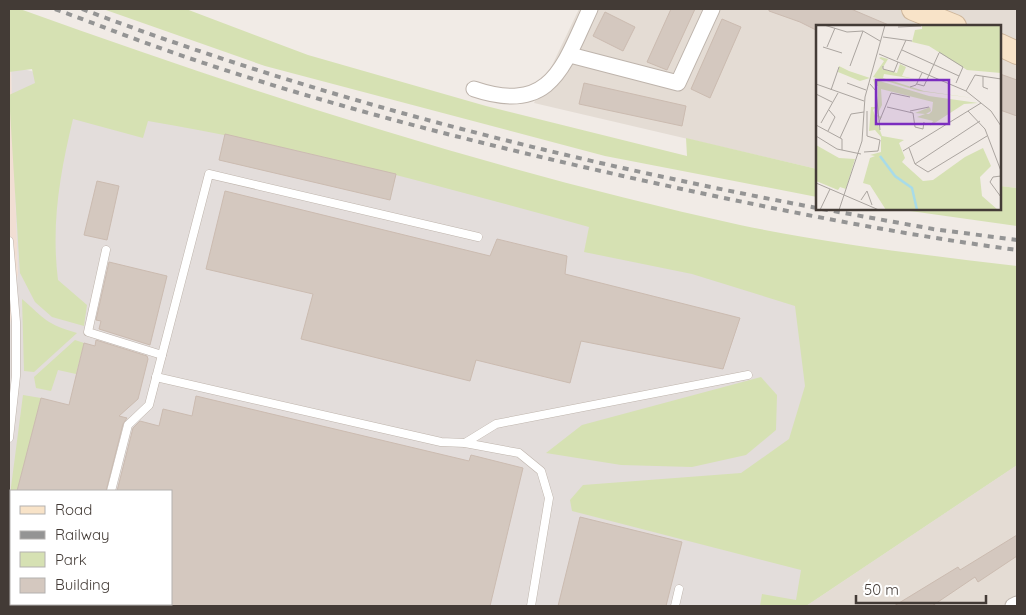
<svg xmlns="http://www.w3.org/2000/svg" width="1026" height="615" font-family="Quicksand,sans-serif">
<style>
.residential{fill:#e4dcd4}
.commercial{fill:#f1ded3}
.industrial{fill:#e3dddb}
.green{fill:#d6e1b3}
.building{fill:#d4c8bf;stroke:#cbbbb0}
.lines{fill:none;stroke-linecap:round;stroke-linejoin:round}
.service-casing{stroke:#beb4ac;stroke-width:9}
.minor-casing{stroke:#beb4ac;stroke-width:17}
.secondary-casing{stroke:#cfb79c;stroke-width:24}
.service{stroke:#fff;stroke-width:8}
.minor{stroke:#fff;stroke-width:15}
.secondary{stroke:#f8e3c8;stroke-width:22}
.rail{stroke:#949494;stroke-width:4;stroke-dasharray:6 6;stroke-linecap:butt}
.inset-river{fill:none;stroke:#a8dbe8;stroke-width:2.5}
.inset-road{fill:none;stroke:#aba5a0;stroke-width:1}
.view{fill:#7b2cbf;fill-opacity:0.15;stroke:#7b2cbf;stroke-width:2.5}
.inset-edge{fill:none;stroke:#433b36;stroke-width:2.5}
</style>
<rect width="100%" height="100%" fill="#f1ebe6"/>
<g class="residential">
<polygon points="579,9 1017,9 1017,188 1000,186 1000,26 817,26 817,169 534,103"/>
<polygon points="1017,465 1017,606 806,606"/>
</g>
<polygon class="commercial" points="9,65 11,66 18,274 9,332"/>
<polygon class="industrial" points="11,66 1017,320 1017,465 806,606 12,606 11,604 171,604 171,491 11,491 11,604 9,587 9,332 18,274"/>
<g class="green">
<path d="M9,9H20C256,94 495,171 740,225C831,244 925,255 1017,266V465L806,606H760L762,594L796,600L801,570L572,511L570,500L583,485L741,473L789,439L805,386L795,306L692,274L584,252L589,227C443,187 298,146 148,121L143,138L73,119C60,173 51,224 58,280L87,305L84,326L52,317L35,302L20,273L9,95L35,83L32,69L9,72Z"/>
<polygon points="103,9 186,9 308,55 486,106 687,156 686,138 817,169 817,197 605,156 265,66"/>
<polygon points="1000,186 1017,188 1017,226 896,209 1000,209"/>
<path d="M22,299C45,319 46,324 77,333L34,372L24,371Z"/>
<polygon points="75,340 84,343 76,374 58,370 51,391 36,388 34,377"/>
<polygon points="761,377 777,395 776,430 746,455 692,467 621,465 546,453 582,425"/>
<polygon points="23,395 41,398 17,491 11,491 11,500 11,487"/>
<polygon points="9,554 11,559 11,604 28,604 29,606 9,606"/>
</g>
<g class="building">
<polygon points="671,9 695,9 667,70 647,62"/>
<polygon points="769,9 851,9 891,26 817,26 816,30 800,22 769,11"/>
<polygon points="605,12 635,27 623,51 593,36"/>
<polygon points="722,19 741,27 710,98 691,89"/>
<polygon points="1000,74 1017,80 1017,116 1000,110"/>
<polygon points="584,83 686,106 682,126 579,104"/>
<polygon points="225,134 396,174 390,200 219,160"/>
<polygon points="97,181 119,186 107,240 84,235"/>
<polygon points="225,191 490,256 497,239 567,256 565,274 740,318 723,369 581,341 570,383 476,360 470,381 301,339 313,294 206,269"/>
<polygon points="109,262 167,276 150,345 99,329 101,321 96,320"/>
<polygon points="96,340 147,356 148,359 138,399 119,416 127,418 123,424 106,491 17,491 41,398 69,405 84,343 95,346"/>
<polygon points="196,396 469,461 471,455 523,468 490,606 171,606 171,491 117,491 133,428 140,421 159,426 163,409 192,416"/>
<polygon points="580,517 682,542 666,606 558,606"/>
<polygon points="1017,535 1017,556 978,582 975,577 932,606 894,606 958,567 960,570"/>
</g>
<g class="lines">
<defs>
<g id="service">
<polyline points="9,241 16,322 16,376 9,438"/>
<polyline points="106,250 88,332 162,355"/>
<polyline points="156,377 441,442 465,443 519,453 541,471 549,498 531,606"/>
<polyline points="465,443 496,424 748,375"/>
<polyline points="111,491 128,425 149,405 209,174 478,237"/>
<polyline points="9,518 11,525"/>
<polyline points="52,604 53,606"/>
<polyline points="675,606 679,589"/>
</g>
<g id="minor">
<polyline points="570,55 678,83 712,9"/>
<path d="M474,89C551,115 563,67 590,9"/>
<polyline points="1013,606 1017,604"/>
</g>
<g id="secondary">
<polyline points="913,9 955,26"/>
<polyline points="1000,45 1017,53"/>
</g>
</defs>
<use href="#service" class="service-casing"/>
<use href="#minor" class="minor-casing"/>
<use href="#secondary" class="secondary-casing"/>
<use href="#service" class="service"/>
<use href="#minor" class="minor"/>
<use href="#secondary" class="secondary"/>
<g class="rail">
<path d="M55,9C96,24 136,40 177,54C334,108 496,148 659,184C778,210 897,234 1017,250"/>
<path d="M82,9C319,99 568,161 817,208"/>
<polyline points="822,209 933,229 1017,240"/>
</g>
</g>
<g transform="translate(816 25)">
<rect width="185" height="185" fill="#f1ebe6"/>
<path d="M106,0H185V48L151,45L113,21L96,17L99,5L106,4ZM65,32L72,34L66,44L81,48L84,39L90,42L86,51L99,54L68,49L67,53L108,66L157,73L103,66L57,52L68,36L63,33ZM23,41L33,46L54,53L44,56L22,47ZM57,54L113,71L162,78L148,79L114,101L117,96L101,92L109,89L99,88L114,82L115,86L110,89H113L116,86L117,77L65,64L66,80L61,90L66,92L64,94L61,91L62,61H59ZM55,82H60L57,85L66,111L88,115L83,118L89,133L86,137L107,156L117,155L149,132L167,123L175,141L164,152L166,171L182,185H70L54,160L47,158L54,133L59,131L54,130L65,127V112L59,105L53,106ZM0,112V120L23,133L39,134L30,164L24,162L22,165L0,156Z" fill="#d6e1b3"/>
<path class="inset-river" d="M64,131L79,151L96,163L101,185"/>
<path class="inset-road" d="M8,0L31,7L47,6L64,16M82,2L105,1M67,12L96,16M7,22L26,28M11,22L19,3M86,25L143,51M123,27L147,42L140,58M63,29L150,66L175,86L185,101M81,35L90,15M34,41L47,6M67,41V44L78,47L82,37M167,51V62L172,64M31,58L50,65M0,59L48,76M54,59L60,66L64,105M101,59L108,61L123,28M94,62L100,60L106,48M15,65L23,42M150,66L159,50L185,54M0,69L16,77M71,82L97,88L99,102L107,104L108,97M94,86L113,82M152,86L169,104L185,146M63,97L75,68L94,72M5,98L22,68M0,100L26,114V125M12,106L19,92L13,85M0,111L21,124L45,129M24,113L35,89L48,87M93,123L99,139L112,147L171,111M87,126L165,78M48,127L62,126L64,115L51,111V86M99,139L164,96M185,151L177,152L174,157L185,172M0,158L63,185M45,175L51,166L56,180M4,185L14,164M23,185L46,116L49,72L69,0"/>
<path class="view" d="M60,55H133V99H60Z"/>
<rect width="185" height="185" class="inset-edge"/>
</g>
<rect width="1026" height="615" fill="none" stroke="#433b36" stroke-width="20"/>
<rect x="10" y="490" width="162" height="115" fill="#ffffff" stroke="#b4b1af"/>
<rect x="20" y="506" width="25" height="8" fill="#f8e3c8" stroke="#b4b1af"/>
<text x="55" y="515" font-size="15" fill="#433b36">Road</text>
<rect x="20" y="531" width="25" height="8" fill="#949494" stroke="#b4b1af"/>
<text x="55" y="540" font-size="15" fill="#433b36">Railway</text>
<rect x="20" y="552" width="25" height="15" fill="#d6e1b3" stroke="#b4b1af"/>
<text x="55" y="565" font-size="15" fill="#433b36">Park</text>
<rect x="20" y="578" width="25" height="15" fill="#d4c8bf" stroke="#b4b1af"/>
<text x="55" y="590" font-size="15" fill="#433b36">Building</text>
<path d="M856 595v8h130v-8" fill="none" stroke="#433b36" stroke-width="2.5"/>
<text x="864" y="595" font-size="15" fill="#433b36" stroke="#ffffff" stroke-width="4" paint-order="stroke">50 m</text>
</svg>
